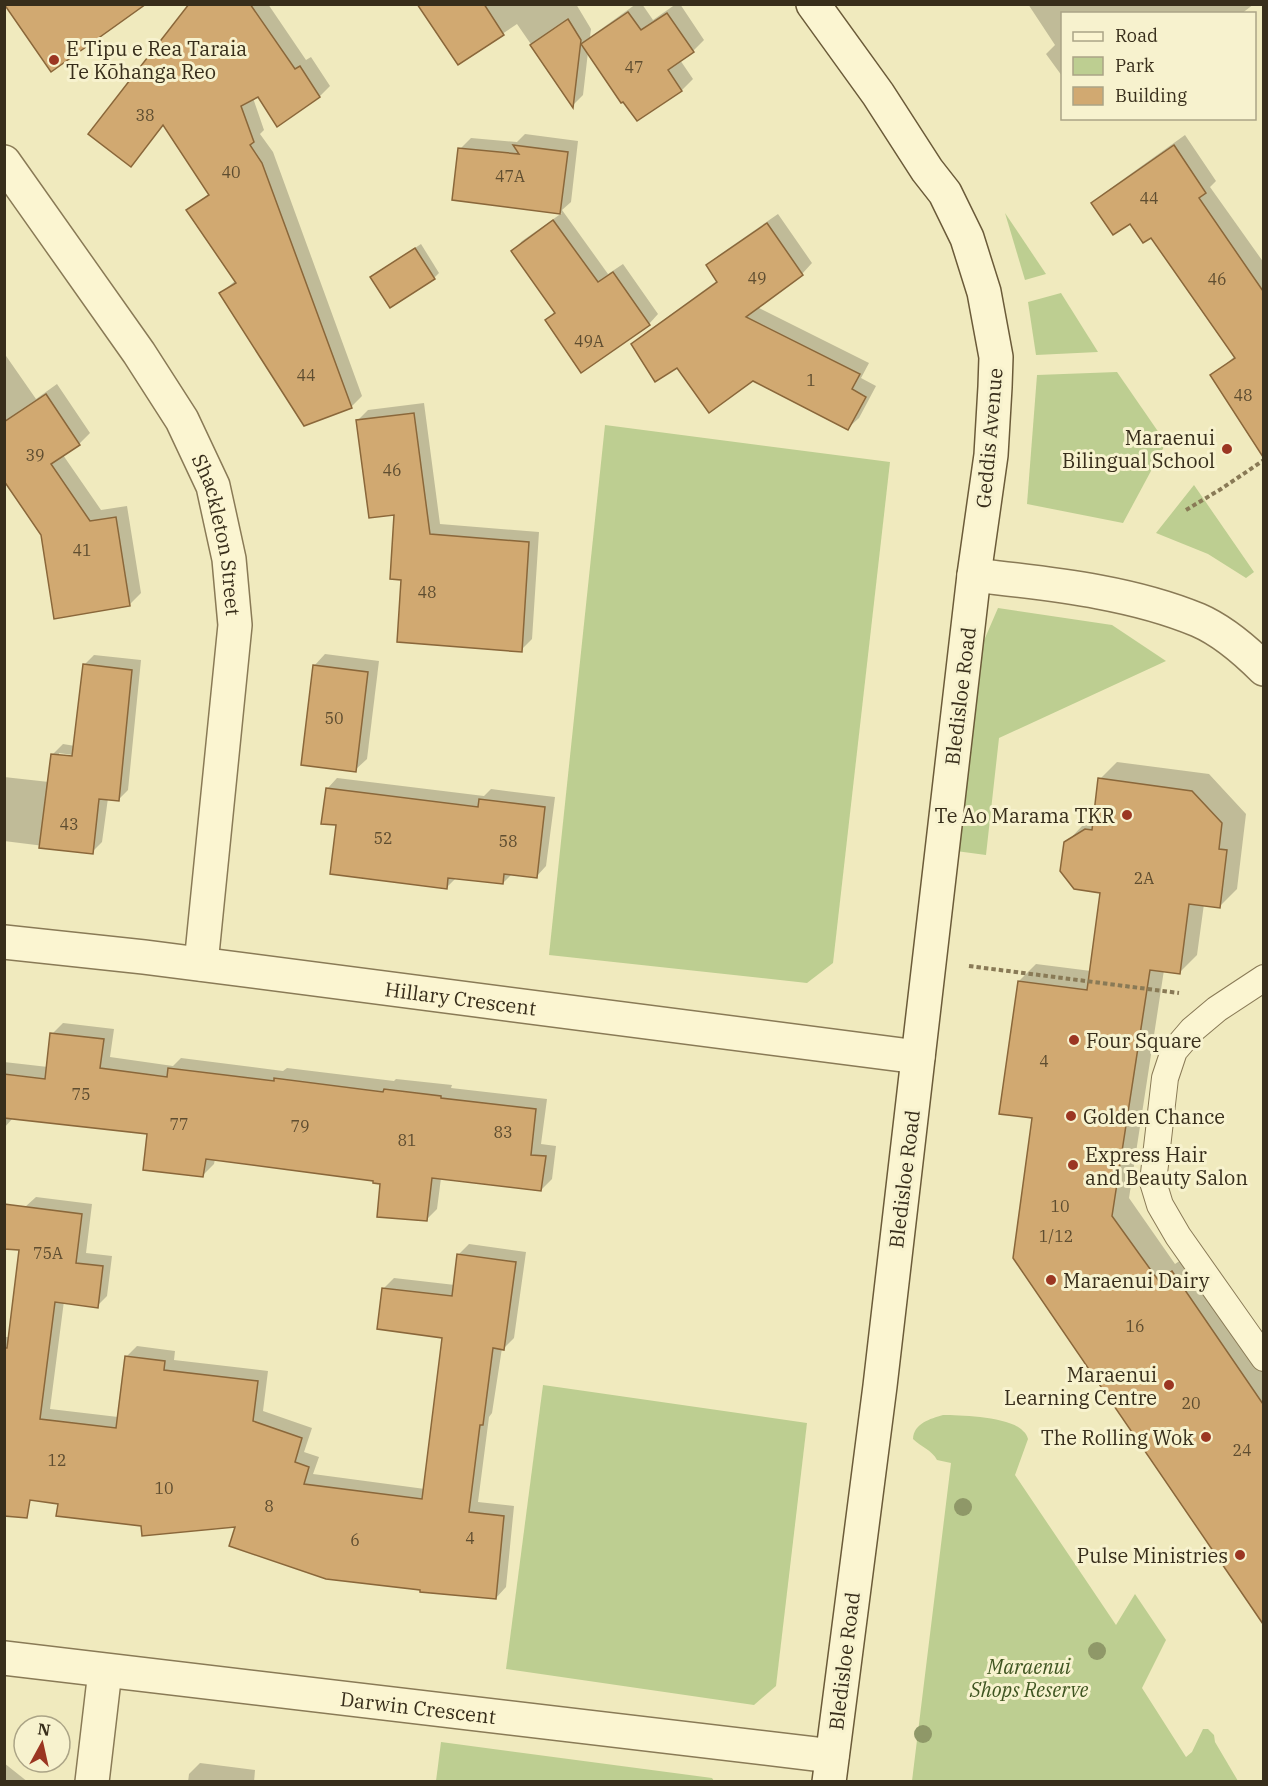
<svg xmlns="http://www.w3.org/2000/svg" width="1268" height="1786" font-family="'IBM Plex Serif',serif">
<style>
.green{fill:#bdce91}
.shadow{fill:#0003;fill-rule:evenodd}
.building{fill:#d1a971;stroke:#8a673a;stroke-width:1.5}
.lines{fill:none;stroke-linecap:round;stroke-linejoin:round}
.lane-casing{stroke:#897a56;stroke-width:28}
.street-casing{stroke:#897a56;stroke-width:36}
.secondary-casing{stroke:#6b5b39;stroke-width:36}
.path{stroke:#897a56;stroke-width:4;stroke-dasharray:4.5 3;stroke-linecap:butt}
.lane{stroke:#fbf5d1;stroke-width:26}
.street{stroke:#fbf5d1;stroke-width:33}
.secondary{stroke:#fbf5d1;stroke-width:33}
.tree{fill:#8f9868}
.poi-dot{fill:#9b3622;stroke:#f7f2ce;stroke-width:2}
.labels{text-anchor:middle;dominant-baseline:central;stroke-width:6;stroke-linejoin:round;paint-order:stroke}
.number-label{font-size:16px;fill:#5e4d30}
.poi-label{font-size:20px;fill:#382e1b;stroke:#f7f2ce;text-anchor:start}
.street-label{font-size:20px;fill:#382e1b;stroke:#f7f2ce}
.park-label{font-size:20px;font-style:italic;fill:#3f5521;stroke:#f7f2ce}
</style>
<rect width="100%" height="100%" fill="#f0eabe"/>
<g class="green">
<polygon points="1005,213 1046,274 1025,280"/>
<polygon points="1061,293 1098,352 1036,355 1028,302"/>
<polygon points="1117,372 1166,443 1123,523 1027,504 1037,375"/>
<polygon points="605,425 890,462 833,963 807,983 549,955"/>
<polygon points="1194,485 1254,572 1246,578 1208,554 1156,533"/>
<polygon points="998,608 1112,625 1166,661 999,738 986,855 956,851 979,652"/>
<polygon points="543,1385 807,1423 776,1686 754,1705 506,1669"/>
<path d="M943,1415C961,1415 1011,1417 1023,1431C1026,1433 1027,1436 1028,1439L1015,1475L1116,1625L1135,1594L1166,1640L1142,1688L1186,1757L1192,1752L1203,1729H1208L1214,1735L1215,1742L1238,1781H912L951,1463L937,1460C932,1450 921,1447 913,1439C914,1423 930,1419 943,1415Z"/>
<polygon points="441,1742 712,1778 714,1781 436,1781"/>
</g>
<g class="shadow">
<polygon points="206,4 268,4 306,60 311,57 330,86 320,96 259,95 253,98 264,130 260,134 273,152 362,396 351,407 221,293 236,280 188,211 210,193 164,125 131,165"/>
<polygon points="419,4 576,4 591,29 590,37 636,4 642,4 653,20 676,4 680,4 704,40 693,51 680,60 693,79 682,90 637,119 588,52 583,95 573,105 517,24 459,63"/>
<polygon points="1028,4 1254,4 1241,14 1062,14 1062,76 1046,54 1055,45"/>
<polygon points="525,134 578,141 571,202 562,210 608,274 623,264 658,314 649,324 547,320 555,311 513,251 522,241 562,213 453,199 460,149 471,138 517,142"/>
<polygon points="1185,135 1216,181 1210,187 1264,263 1264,412 1244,425 1212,376 1235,356 1151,236 1130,222 1093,204 1104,193"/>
<polygon points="778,214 812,263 802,274 757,307 869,363 861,378 876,386 859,418 848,428 753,379 678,366 633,344 644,334 718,280 708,265 719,255"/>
<polygon points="421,244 439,273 434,278 372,277"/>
<polygon points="4,353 36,399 57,384 90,433 79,444 63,455 101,510 127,506 141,593 130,604 43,535 4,478"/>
<polygon points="424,403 440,524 539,532 532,639 521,650 403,579 395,513 357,421 368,410"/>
<polygon points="325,654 379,661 367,759 355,770 314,666"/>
<path d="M94,655L141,660L128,790L118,800L108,798L102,842L92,852L4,841V777L49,782L52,755L63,744L75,746L84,665ZM59,753L80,756H59Z"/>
<polygon points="1117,762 1209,774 1246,814 1237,889 1219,907 1204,904 1197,955 1180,972 1164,970 1129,1198 1175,1264 1190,1254 1264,1363 1264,1621 1150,1455 1034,1117 1019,981 1036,964 1091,971 1102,892 1066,843 1083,825 1095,818 1100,779"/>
<polygon points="337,778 484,796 491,789 555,797 546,866 536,877 512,874 503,883 457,877 446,888 338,824 327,789"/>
<polygon points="63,1023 114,1029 110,1057 173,1066 181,1058 283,1071 287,1068 394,1081 396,1079 452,1085 451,1088 547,1099 541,1144 556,1146 552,1179 541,1190 441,1178 437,1209 426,1220 375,1179 215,1159 214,1164 203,1175 149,1133 13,1118 4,1128 4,1062 48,1067 52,1034"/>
<polygon points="36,1197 92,1204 86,1253 112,1256 107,1296 97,1306 64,1301 50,1409 118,1417 126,1357 137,1346 175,1351 174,1360 268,1371 263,1411 312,1428 304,1452 319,1457 313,1474 425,1489 444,1336 384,1288 394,1278 455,1285 459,1254 469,1244 526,1252 514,1338 504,1348 502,1348 492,1413 489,1417 478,1502 514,1506 506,1587 496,1598 422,1589 237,1525 142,1525 4,1488 4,1337 10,1337 25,1207"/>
<polygon points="4,1763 28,1782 4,1782"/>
<polygon points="200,1763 255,1770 254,1782 188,1782 189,1774"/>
</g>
<g class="building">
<polygon points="4,4 146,4 51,72"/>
<polygon points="189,4 250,4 295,69 300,66 320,97 277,127 258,97 241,106 254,142 250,145 262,163 352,408 304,426 219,293 236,283 186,210 209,195 163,125 131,167 88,134"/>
<polygon points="417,4 484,4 504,35 458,65"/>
<polygon points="628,12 641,30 667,13 694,52 668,70 682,91 637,121 623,102 621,103 581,44"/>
<polygon points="568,19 581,40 573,108 530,45"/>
<polygon points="513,145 568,152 560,214 452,200 458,148 519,154"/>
<polygon points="1174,145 1206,193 1199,198 1263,291 1263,457 1210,375 1235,358 1151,238 1143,243 1130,224 1113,235 1091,203"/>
<polygon points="553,220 598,282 613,272 650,325 581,373 545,320 555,313 511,251"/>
<polygon points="767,223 803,275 746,317 860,374 852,389 866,397 848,430 753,381 709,413 677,368 655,382 631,344 717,282 706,265"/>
<polygon points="415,248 435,279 390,308 370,277"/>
<polygon points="46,394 80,445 51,464 90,521 116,517 130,606 54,619 41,535 4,481 4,422"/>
<polygon points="414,413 430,534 529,542 522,652 397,642 401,580 390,579 394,515 369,518 356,420"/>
<polygon points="83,664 132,670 119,801 99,799 93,854 39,848 51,754 72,756"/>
<polygon points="313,665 368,672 356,772 301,765"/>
<polygon points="1098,778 1192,791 1222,823 1219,849 1227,850 1220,908 1189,904 1180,974 1150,970 1112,1216 1158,1280 1172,1271 1263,1404 1263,1624 1013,1258 1032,1118 999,1114 1018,981 1087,990 1100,893 1074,889 1060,871 1064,842 1085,829 1092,830"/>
<polygon points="326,788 478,807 479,799 545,807 537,878 504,874 503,884 448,878 447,889 330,874 336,825 321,824"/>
<polygon points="50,1033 104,1039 100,1068 167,1077 168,1068 274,1081 274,1078 383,1092 384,1089 441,1096 441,1098 536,1109 531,1155 546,1156 541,1191 432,1178 427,1221 377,1217 380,1184 373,1183 373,1181 206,1159 203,1177 143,1170 147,1134 4,1118 4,1074 45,1079"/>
<polygon points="4,1204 82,1214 76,1263 103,1266 98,1308 55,1302 40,1419 116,1428 125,1356 165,1361 164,1370 258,1381 253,1421 302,1438 295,1462 309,1467 304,1484 422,1499 442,1338 377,1329 382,1288 452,1296 457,1254 516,1262 504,1350 493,1348 483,1425 480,1425 469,1512 504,1516 496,1599 420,1592 420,1590 326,1579 229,1546 235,1527 142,1536 141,1526 56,1516 58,1504 30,1500 27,1518 4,1516 4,1348 7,1348 19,1250 4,1249"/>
</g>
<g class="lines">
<defs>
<polyline id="lane" points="1264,978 1217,1009 1192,1030 1174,1051 1165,1078 1153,1182 1160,1205 1178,1236 1264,1358"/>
<g id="street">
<path id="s1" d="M4,162L139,353L182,420L213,486L229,559L235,625L201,964"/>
<path d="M974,575C1049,584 1128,591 1198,620C1221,630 1246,651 1264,669"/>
<path id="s2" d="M4,942L144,957L918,1057"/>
<path id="s3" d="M4,1658L832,1756"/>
<polyline points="92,1782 105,1671"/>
</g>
<polyline id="secondary" points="813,4 878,94 927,170 945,193 967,238 984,292 996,357 995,387 991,455 974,575 880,1386 829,1782"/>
</defs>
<use href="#lane" class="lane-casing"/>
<use href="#street" class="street-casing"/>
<use href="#secondary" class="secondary-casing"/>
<g class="path">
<polyline points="1186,510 1221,489 1264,460"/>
<polyline points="969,966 1179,993"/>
</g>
<use href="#lane" class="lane"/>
<use href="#street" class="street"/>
<use href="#secondary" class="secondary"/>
</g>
<g class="tree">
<circle cx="963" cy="1507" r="9"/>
<circle cx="1097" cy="1651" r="9"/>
<circle cx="923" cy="1734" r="9"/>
</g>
<g class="poi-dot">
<circle cx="54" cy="60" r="6"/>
<circle cx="1227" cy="449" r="6"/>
<circle cx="1127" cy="815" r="6"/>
<circle cx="1074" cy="1040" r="6"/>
<circle cx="1071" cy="1116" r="6"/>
<circle cx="1073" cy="1165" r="6"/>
<circle cx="1051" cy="1280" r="6"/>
<circle cx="1169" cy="1385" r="6"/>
<circle cx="1206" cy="1437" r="6"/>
<circle cx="1240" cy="1555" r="6"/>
</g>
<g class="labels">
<g class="number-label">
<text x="634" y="67">47</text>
<text x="145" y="115">38</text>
<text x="231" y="172">40</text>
<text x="510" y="176">47A</text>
<text x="1149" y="198">44</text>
<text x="757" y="278">49</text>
<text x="1217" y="279">46</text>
<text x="589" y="341">49A</text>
<text x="306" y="375">44</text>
<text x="811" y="380">1</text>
<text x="1243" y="395">48</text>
<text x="35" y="455">39</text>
<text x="392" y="470">46</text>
<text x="82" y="550">41</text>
<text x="427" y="592">48</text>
<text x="334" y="718">50</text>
<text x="69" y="824">43</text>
<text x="383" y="838">52</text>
<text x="508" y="841">58</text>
<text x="1144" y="878">2A</text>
<text x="1044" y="1061">4</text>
<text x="81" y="1094">75</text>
<text x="179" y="1124">77</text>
<text x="300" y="1126">79</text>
<text x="503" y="1132">83</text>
<text x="407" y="1140">81</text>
<text x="1060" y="1206">10</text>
<text x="1056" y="1236">1/12</text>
<text x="48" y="1253">75A</text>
<text x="1135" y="1326">16</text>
<text x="1191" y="1403">20</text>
<text x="1242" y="1450">24</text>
<text x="57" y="1460">12</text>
<text x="164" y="1488">10</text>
<text x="269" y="1506">8</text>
<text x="470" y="1538">4</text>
<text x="355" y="1540">6</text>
</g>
<g class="poi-label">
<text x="66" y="48">E Tipu e Rea Taraia<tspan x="66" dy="23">Te Kōhanga Reo</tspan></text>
<text x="1215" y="437" text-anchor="end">Maraenui<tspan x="1215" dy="23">Bilingual School</tspan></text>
<text x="1115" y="815" text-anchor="end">Te Ao Marama TKR</text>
<text x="1086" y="1040">Four Square</text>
<text x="1083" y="1116">Golden Chance</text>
<text x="1085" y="1154">Express Hair<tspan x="1085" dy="23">and Beauty Salon</tspan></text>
<text x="1063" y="1280">Maraenui Dairy</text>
<text x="1157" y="1374" text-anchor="end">Maraenui<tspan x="1157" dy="23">Learning Centre</tspan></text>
<text x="1194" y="1437" text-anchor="end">The Rolling Wok</text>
<text x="1228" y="1555" text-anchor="end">Pulse Ministries</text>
</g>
<g class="street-label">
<text transform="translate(989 438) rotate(-85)">Geddis Avenue</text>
<text stroke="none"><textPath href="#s1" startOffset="435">Shackleton Street</textPath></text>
<text transform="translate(960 696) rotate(-83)">Bledisloe Road</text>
<text stroke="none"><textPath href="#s2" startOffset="460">Hillary Crescent</textPath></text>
<text transform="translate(904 1179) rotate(-83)">Bledisloe Road</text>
<text transform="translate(844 1661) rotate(-83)">Bledisloe Road</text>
<text stroke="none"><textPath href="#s3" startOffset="417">Darwin Crescent</textPath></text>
</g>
<g class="park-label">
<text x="1029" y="1666">Maraenui<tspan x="1029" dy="23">Shops Reserve</tspan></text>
</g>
</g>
<rect width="1268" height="1786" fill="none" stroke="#382e1b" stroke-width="12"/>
<rect x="1061" y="12" width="195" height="108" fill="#f7f2ce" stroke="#aba486" stroke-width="1.5"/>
<rect x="1073" y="32" width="30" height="9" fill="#fbf5d1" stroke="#aba486" stroke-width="1.5"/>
<text x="1115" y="42" font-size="18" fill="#382e1b">Road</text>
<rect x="1073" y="57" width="30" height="18" fill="#bdce91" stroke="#aba486" stroke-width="1.5"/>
<text x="1115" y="72" font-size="18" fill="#382e1b">Park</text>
<rect x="1073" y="87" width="30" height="18" fill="#d1a971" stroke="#aba486" stroke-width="1.5"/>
<text x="1115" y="102" font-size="18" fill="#382e1b">Building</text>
<g transform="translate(42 1744) rotate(8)"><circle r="28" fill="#f7f2ce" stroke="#aba486" stroke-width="1.5"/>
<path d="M0-4.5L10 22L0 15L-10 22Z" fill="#9b3622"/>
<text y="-9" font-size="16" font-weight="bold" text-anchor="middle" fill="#382e1b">N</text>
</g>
</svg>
